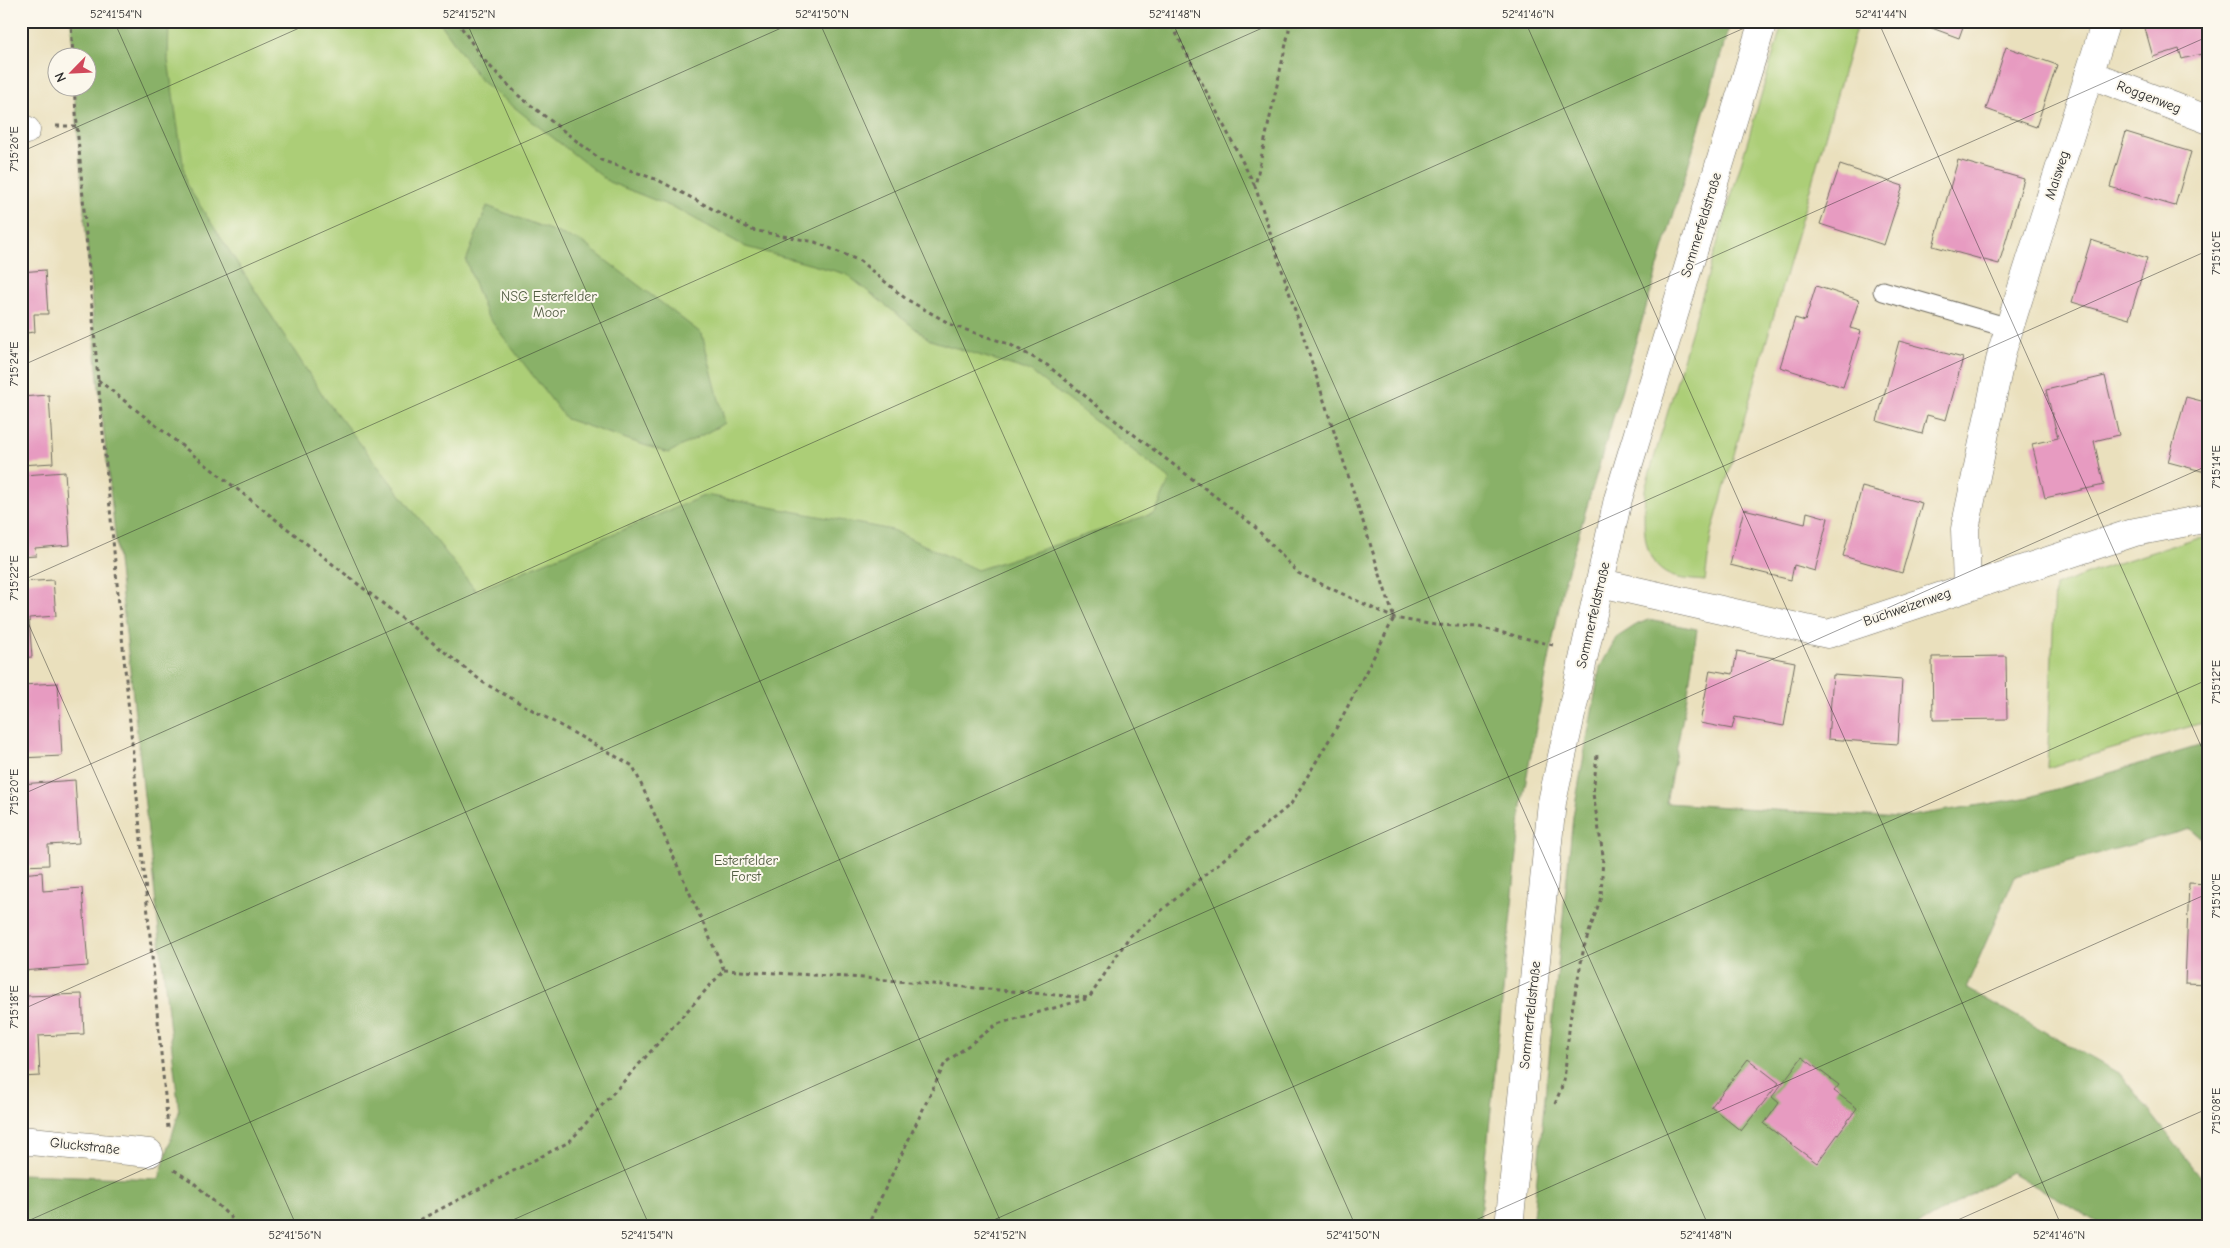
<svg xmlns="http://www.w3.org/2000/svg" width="2230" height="1248" font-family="'Comic Neue',sans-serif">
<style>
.green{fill:#acce77;stroke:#6c7c51}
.forest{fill:#89b168;stroke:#5a6e4a}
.building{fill:#e79bc1}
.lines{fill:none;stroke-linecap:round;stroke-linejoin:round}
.service-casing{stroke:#6e6a5e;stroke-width:21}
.minor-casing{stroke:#6e6a5e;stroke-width:29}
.path{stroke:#6e6a5e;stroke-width:3;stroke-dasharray:4 4;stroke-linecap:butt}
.service{stroke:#fff;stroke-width:19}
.minor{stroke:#fff;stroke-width:28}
.ticks{fill:none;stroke:#2b2b2b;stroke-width:1;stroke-opacity:0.45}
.labels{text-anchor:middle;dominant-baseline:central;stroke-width:4;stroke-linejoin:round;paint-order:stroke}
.street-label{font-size:14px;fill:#2b2b2b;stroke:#fbf7ec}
.park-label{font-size:14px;fill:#525c42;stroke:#fbf7ec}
.neatline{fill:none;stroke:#2b2b2b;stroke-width:2}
.ticks-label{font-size:12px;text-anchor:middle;fill:#2b2b2b}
</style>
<rect width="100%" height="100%" fill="#fbf7ec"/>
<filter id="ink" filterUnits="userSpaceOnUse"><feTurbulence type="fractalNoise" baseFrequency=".02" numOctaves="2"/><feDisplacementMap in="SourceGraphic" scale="10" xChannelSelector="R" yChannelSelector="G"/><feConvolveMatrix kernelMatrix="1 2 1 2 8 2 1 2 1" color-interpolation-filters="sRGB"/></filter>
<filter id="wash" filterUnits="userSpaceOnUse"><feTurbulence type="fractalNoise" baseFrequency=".0096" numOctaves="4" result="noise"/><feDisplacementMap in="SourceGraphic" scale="20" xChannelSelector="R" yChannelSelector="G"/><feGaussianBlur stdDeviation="1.12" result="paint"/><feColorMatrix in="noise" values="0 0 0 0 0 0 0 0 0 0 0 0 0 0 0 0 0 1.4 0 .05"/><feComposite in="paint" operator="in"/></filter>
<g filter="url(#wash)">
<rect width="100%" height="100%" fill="#eae0bd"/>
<g class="green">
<polygon points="125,21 600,21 1238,460 1143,738 467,612 128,175"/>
<path d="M1783,21H1858L1711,535L1705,581C1696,580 1687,580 1678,578C1638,569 1644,521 1645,489Z"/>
<polygon points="2209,537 2209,721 2047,768 2055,586 2109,566 2196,538"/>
</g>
<g class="forest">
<polygon points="71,21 169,21 168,60 186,184 326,400 476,591 706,495 892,530 977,570 1155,513 1170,479 1030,371 930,340 846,274 746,247 677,209 609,182 481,81 439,21 1731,21 1563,587 1523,796 1479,1227 21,1227 21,1174 159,1179 179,1112 98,380 74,88 88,88 88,58 73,57"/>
<polygon points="487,206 582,242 702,334 725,423 668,453 566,419 486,314 466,261"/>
<polygon points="1648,620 1697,629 1689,686 1666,803 1899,818 2030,797 2209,743 2209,844 2190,829 2015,876 1966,988 2120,1074 2209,1187 2209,1224 2206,1227 2105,1227 2011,1172 1915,1227 1532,1227 1573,816 1600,667 1616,638 1636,625"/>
</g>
<g id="blocks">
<g class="building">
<polygon points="1913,21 1965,21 1959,38"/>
<polygon points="2143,21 2209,21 2209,52 2182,59 2179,49 2153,57"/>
<polygon points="2006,47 2057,65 2036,127 1986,109"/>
<polygon points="2126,132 2191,152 2175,206 2110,187"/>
<polygon points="1958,160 2024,179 1999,264 1933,246"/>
<polygon points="1840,165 1903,186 1884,245 1820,224"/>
<polygon points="2091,240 2147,258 2129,319 2072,302"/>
<polygon points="45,270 48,314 34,314 35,332 26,333 27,357 21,357 21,272"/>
<polygon points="1816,286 1859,300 1850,328 1861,331 1843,387 1780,367 1795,318 1805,321"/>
<polygon points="1899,341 1963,358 1946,420 1927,415 1922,434 1877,421"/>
<polygon points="2105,376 2119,435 2094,441 2104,485 2045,498 2032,444 2058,438 2046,390"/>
<polygon points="49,395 53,463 21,465 21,397"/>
<polygon points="2186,397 2209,403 2209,473 2168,462"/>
<polygon points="65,472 70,545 35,548 36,555 21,556 21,491 25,490 24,475"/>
<polygon points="1862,487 1922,503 1902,573 1843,556"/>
<polygon points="1744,509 1805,524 1807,512 1828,518 1815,571 1794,565 1791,580 1730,565"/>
<polygon points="53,580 56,616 29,618 32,657 21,658 21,582"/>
<polygon points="1737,651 1795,662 1784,726 1735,717 1732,729 1700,723 1710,670 1733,674"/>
<polygon points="2006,656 2007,719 1933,720 1932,657"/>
<polygon points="1833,675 1902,680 1898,744 1828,739"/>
<polygon points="58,683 62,756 21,758 21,685"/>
<polygon points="75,780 79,843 48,845 49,865 21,866 21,784"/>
<polygon points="42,872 43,891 82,888 88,966 21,971 21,874"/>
<polygon points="2189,883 2209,884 2209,984 2185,983"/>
<polygon points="82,994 84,1034 38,1036 40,1076 21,1077 21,1001 27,1000 27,996"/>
<polygon points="1802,1057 1839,1085 1834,1091 1857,1108 1817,1163 1764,1124 1779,1103 1772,1097"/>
<polygon points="1748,1059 1779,1083 1741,1131 1711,1107"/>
</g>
</g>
</g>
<g filter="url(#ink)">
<use href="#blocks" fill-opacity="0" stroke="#6e6a5e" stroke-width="1"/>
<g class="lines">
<defs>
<polyline id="service" points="1883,291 2009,328"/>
<g id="minor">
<polyline points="2089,74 2209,120"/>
<polyline points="21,131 26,130"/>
<polyline points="1601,583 1828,634 2135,532 2209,518"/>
<polyline points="1967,587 1965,529 2002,351 2106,21"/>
<polyline points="21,1140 149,1153"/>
<polyline points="1509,1227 1552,802 1618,499 1763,21"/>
</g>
</defs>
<use href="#service" class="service-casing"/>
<use href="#minor" class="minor-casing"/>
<g class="path">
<polyline points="71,21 73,58"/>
<polyline points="457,21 482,58 519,96 601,160 658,180 752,230 815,242 860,261 906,299 954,326 1009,344 1047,365 1116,421 1253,525 1298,573 1394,618 1435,625 1479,627 1553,645"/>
<polyline points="1165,21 1174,29 1255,186"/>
<polyline points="74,88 98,380 168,1128"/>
<polyline points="56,126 76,126"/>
<polyline points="98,380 484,683 633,766 724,970 569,1142 406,1227"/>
<polyline points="724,970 864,978 1089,998 1129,937 1291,804 1338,725 1394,618 1255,186 1291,21"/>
<polyline points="1555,1104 1564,1081 1570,1020 1584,947 1601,897 1603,855 1593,794 1597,755"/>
<polyline points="174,1170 193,1182 241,1227"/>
<polyline points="867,1227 945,1063 997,1024 1086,999"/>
</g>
<use href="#service" class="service"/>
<use href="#minor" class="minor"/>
</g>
</g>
<path class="ticks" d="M114,21L650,1227M466,21L1003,1227M819,21L1356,1227M1172,21L1709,1227M1525,21L2062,1227M1878,21L2209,764M21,152L315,21M21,366L797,21M21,581L1278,21M21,607L297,1227M21,795L1760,21M21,1010L2209,36M21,1224L2209,250M497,1227L2209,465M978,1227L2209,679M1460,1227L2209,893M1942,1227L2209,1108"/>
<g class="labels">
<g class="street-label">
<text transform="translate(2149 97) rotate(21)">Roggenweg</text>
<text transform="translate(2057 175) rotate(-72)">Maisweg</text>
<text transform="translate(1701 225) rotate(-73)">Sommerfeldstraße</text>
<text transform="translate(1907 607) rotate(-19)">Buchweizenweg</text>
<text transform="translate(1593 615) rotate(-77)">Sommerfeldstraße</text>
<text transform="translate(1530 1015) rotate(-84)">Sommerfeldstraße</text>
<text transform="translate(85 1146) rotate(6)">Gluckstraße</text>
</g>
<g class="park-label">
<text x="549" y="296">NSG Esterfelder<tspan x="549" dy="16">Moor</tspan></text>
<text x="746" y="860">Esterfelder<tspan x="746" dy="16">Forst</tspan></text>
</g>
</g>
<rect width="2230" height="1248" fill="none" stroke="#fbf7ec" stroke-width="55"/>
<g transform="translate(72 72) rotate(246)"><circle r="24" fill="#fbf7ec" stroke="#a8a59f"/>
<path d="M0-4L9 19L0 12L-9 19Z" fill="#d1495b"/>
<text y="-8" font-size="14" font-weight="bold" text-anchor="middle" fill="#2b2b2b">N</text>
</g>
<rect x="28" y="28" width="2174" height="1192" class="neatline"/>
<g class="ticks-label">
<text x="116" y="18">52°41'54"N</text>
<text x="469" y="18">52°41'52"N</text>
<text x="822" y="18">52°41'50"N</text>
<text x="1175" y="18">52°41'48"N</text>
<text x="1528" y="18">52°41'46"N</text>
<text x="1881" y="18">52°41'44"N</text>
<text transform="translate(14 149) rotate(-90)" y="4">7°15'26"E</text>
<text transform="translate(2216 253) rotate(-90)" y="4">7°15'16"E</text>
<text transform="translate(14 364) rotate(-90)" y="4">7°15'24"E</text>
<text transform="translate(2216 467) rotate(-90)" y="4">7°15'14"E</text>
<text transform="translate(14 578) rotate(-90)" y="4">7°15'22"E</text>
<text transform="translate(2216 682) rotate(-90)" y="4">7°15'12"E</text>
<text transform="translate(14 792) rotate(-90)" y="4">7°15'20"E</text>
<text transform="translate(2216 896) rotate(-90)" y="4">7°15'10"E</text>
<text transform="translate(14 1007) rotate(-90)" y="4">7°15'18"E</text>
<text transform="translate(2216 1111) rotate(-90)" y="4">7°15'08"E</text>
<text x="295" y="1239">52°41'56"N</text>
<text x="647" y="1239">52°41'54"N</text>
<text x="1000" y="1239">52°41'52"N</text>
<text x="1353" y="1239">52°41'50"N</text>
<text x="1706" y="1239">52°41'48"N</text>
<text x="2059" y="1239">52°41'46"N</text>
</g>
</svg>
